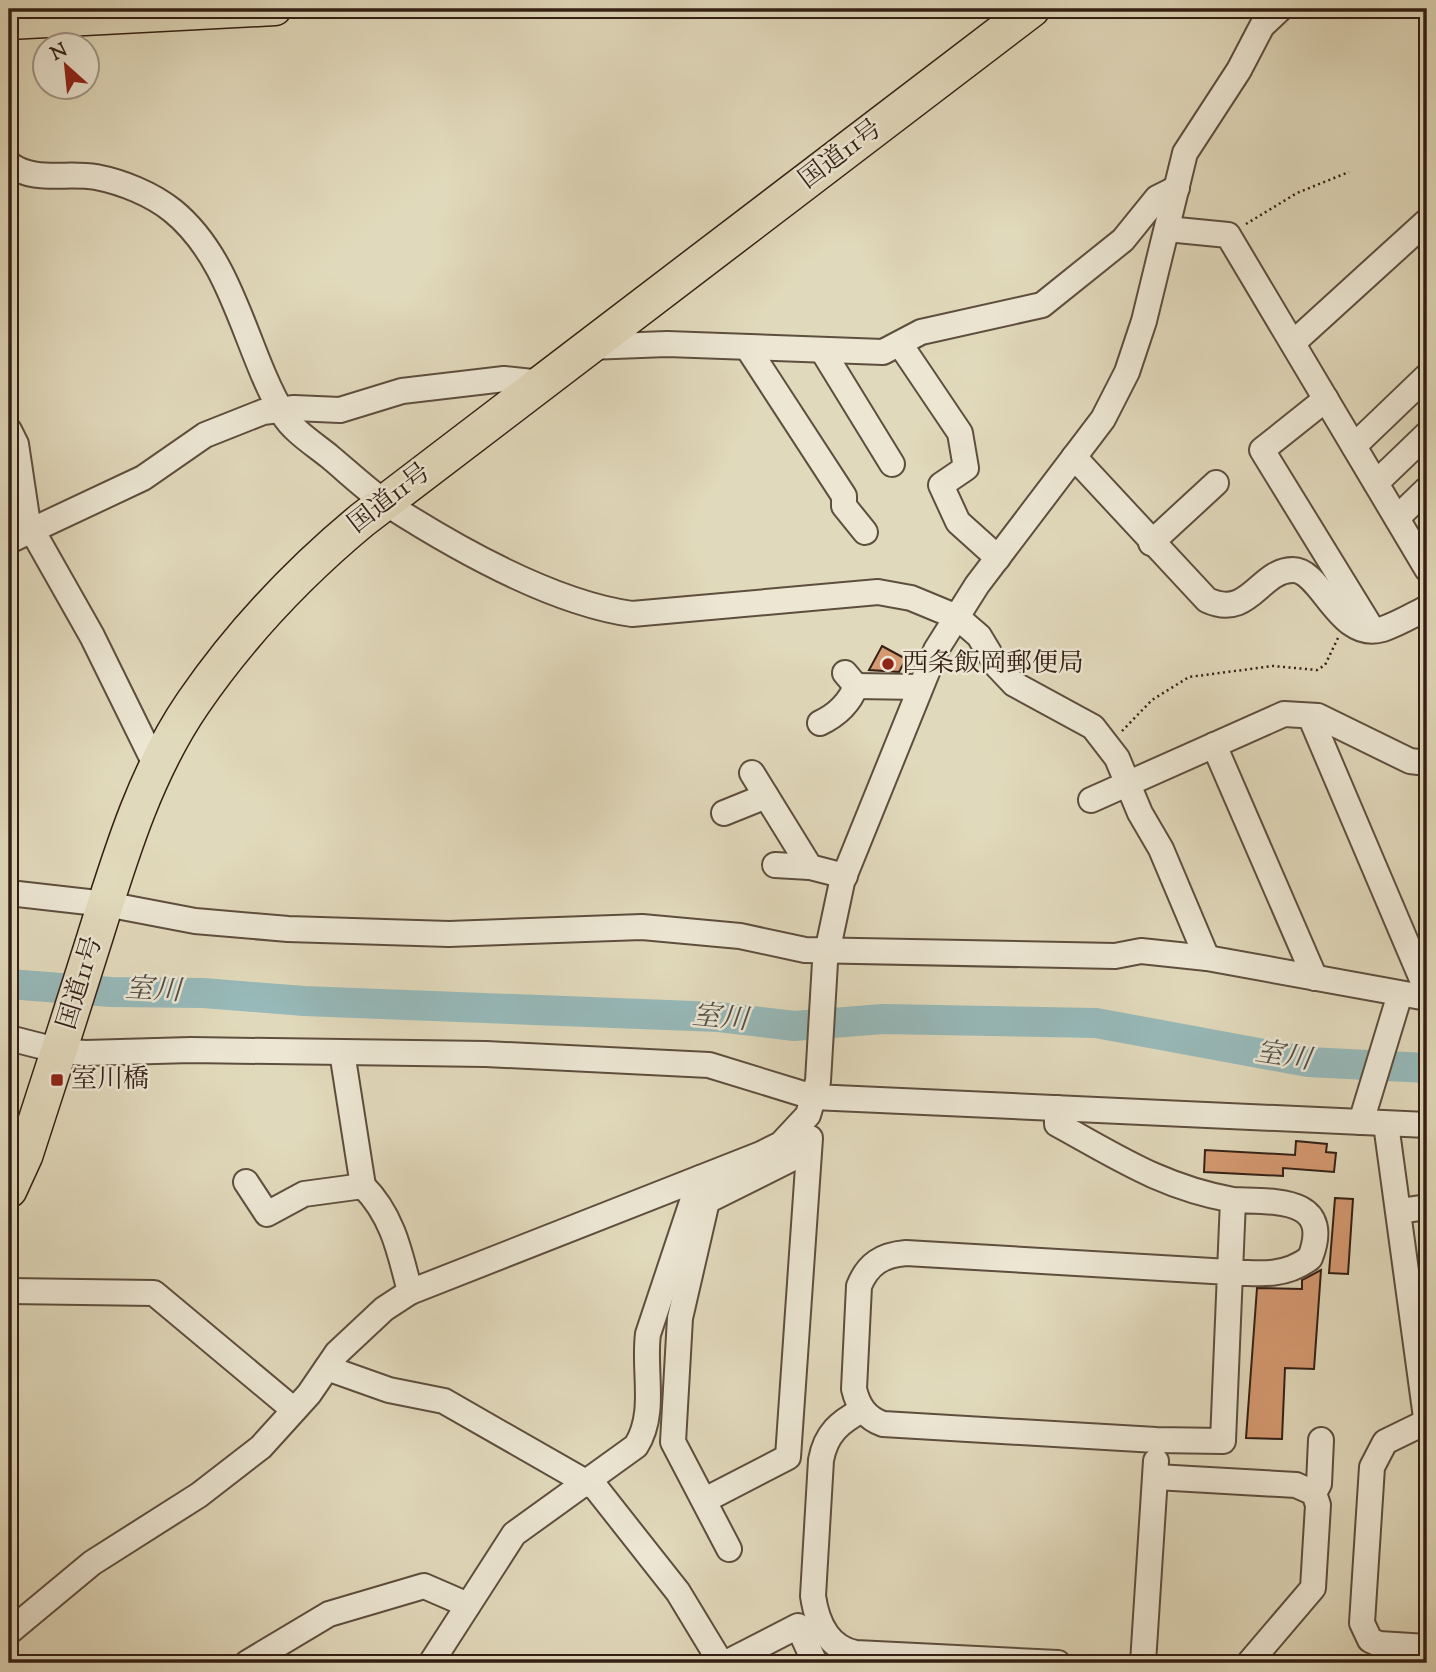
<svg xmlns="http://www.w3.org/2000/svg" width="1436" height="1672" font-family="'Sorts Mill Goudy','Noto Serif JP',serif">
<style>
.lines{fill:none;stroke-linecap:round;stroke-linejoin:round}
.river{stroke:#97b9b9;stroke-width:30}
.building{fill:#d59971;stroke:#331f14;stroke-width:2}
.minor-casing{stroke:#5e4e3e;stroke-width:28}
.major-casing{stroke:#331f14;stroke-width:35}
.highway-casing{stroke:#331f14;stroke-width:38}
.path{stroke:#331f14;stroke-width:2.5;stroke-dasharray:2 3.5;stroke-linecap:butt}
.minor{stroke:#ece6d3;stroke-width:24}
.major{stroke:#e1d9bb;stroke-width:32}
.highway{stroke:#e1d9bb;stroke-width:35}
.poi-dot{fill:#8f2418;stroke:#ece6d3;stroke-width:2.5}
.labels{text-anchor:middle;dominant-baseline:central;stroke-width:5;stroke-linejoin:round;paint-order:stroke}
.street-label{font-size:26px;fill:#331f14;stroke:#ece6d3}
.poi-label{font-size:26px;fill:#331f14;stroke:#ece6d3;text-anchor:start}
.water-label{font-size:28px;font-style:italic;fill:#514d46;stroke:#ece6d3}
</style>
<rect width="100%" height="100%" fill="#e1d9bb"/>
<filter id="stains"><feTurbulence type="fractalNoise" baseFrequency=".00286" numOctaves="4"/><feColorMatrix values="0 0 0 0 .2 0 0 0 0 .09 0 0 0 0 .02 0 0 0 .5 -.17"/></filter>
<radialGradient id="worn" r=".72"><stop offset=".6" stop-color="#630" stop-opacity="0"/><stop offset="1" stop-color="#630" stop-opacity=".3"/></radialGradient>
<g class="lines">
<polyline class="river" points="9,984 111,992 203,993 304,1001 719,1017 794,1026 883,1019 1096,1023 1308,1062 1427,1068"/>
</g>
<g class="building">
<polygon points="882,646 906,659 899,672 869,670"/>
<polygon points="1296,1141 1327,1144 1326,1152 1336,1153 1334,1172 1283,1168 1283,1176 1204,1172 1205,1150 1295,1155"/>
<polygon points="1335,1198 1353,1199 1348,1274 1329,1273"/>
<polygon points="1321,1270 1314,1369 1285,1368 1282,1439 1246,1438 1257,1288 1302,1289 1302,1280"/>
</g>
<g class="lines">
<defs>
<g id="minor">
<path d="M9,164C34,183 66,172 96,177C122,182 152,194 173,211C234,261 245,350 283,414C293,431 314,444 330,457C348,472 367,490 387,504C454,547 553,603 632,614L878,592L911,598L957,617L979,636L997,666L1014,684L1093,727L1117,758L1140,813L1161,849L1207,958"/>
<polyline points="1167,229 1228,235 1427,569"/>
<polyline points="1293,343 1427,221"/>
<polyline points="900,344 960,433 966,468 941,485 958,522 998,558"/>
<polyline points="589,347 667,344 883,352 921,332 1042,305 1123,240 1157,198 1177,188"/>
<polyline points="747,347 844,496 844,506 865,532"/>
<polyline points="822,350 892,464"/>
<polyline points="1326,399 1262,450 1372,629"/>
<polyline points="9,430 16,444 29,531"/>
<polyline points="1354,446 1427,376"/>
<path d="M1074,457L1207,600C1250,620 1259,570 1293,570C1322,570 1339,643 1383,629C1398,624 1413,615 1427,608"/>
<polyline points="1376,483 1427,434"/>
<polyline points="1397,518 1427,489"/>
<polyline points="32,530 92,636 157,768"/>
<polyline points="9,541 143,478 205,435 263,412 294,408 340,410 402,391 504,379 542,383"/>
<polyline points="1151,543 1216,483"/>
<polyline points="856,686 920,687"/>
<polyline points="1310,716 1427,991"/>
<path d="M820,723C837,715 849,704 856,686L845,673"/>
<polyline points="1214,745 1315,978"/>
<polyline points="752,773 810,867 845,876"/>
<polyline points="1091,800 1284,714 1318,716 1410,761 1427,763"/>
<polyline points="724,813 766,796"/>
<polyline points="775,865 810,867"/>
<polyline points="9,893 106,904 195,921 288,929 449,934 642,927 740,936 805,950 1115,956 1141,951 1207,958 1427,998"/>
<polyline points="9,1038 60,1051 85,1053 191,1050 486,1054 709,1065 813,1097 1427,1125"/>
<polyline points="342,1052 363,1186"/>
<path d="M1057,1108V1124C1119,1158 1162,1187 1233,1200L1223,1441L1156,1440L883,1424C866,1418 858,1406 854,1389L859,1286C868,1264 882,1255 906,1253L1229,1272C1259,1274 1285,1277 1310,1258C1334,1196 1273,1202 1233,1200"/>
<polyline points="1361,1122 1400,994"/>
<polyline points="1386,1124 1427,1425"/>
<path d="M246,1182L267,1214L304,1194L363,1186C393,1216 400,1253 410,1292"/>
<polyline points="1400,1211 1427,1207"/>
<polyline points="9,1291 154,1293 294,1410"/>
<polyline points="327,1368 389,1390 444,1401 596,1488 678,1592 721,1663"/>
<path d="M862,1410C840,1422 826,1433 821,1460L813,1596C817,1623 828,1648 856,1653L1058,1663"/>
<polyline points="1426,1422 1385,1442 1372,1467 1362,1623 1370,1640 1379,1644 1427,1647"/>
<polyline points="1156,1477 1296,1485 1314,1493 1318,1505 1313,1588 1249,1663"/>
<polyline points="1314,1493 1319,1484 1321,1440"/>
<polyline points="705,1500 788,1457 810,1138"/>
<polyline points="729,1549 673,1442 680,1318 707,1201 807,1151"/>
<polyline points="9,1632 92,1563 199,1495 261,1447 309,1394 337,1353 384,1309 410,1292 761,1154 781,1144 808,1115 818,1081 825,962 842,882 936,650 977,585 1103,419 1127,372 1144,321 1185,153 1239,70 1262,26 1280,9"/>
<polyline points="247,1663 329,1614 424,1586 468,1605"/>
<path d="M431,1663L514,1534L636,1446C657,1413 643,1371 648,1334L700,1178"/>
<polyline points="726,1663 798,1626 815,1663"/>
<polyline points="1143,1663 1156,1461"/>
</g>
<polyline id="major" points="9,23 275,9"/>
<path id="highway" d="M9,1190L25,1155C49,1082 72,1010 95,937C120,857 145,773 193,703C241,633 297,574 362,520L1032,9"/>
</defs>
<use href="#minor" class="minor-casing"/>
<use href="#major" class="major-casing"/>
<use href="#highway" class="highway-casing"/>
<g class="path">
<polyline points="1246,224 1297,193 1349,172"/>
<polyline points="1122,731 1152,700 1189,677 1273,666 1317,670 1325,665 1338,638"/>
</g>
<use href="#minor" class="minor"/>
<use href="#major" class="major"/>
<use href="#highway" class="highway"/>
</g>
<g class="poi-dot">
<circle cx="888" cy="664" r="7"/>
<rect x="50" y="1073" width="14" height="14" rx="3.5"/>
</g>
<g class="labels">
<g class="street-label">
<text transform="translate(841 155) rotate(-37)">国道11号</text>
<text transform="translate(390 499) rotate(-38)">国道11号</text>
<text transform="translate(81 983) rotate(-73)">国道11号</text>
</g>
<g class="poi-label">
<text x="902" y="664">西条飯岡郵便局</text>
<text x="71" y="1080">室川橋</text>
</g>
<g class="water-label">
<text transform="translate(153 991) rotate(3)">室川</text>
<text transform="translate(720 1019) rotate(5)">室川</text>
<text transform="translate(1283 1057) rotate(9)">室川</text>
</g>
</g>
<rect width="1436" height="1672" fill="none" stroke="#e1d9bb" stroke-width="35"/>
<rect x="10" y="10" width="1415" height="1651" fill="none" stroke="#331f14" stroke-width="3.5"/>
<rect x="18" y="18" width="1401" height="1637" fill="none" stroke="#331f14" stroke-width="2"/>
<g transform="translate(66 66) rotate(333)"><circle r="33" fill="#ece6d3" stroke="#a29687" stroke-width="2"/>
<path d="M0-5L12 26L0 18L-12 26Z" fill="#8f2418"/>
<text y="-10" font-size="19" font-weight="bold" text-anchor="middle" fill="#331f14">N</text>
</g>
<rect width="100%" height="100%" filter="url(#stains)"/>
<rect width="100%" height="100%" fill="url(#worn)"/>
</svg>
